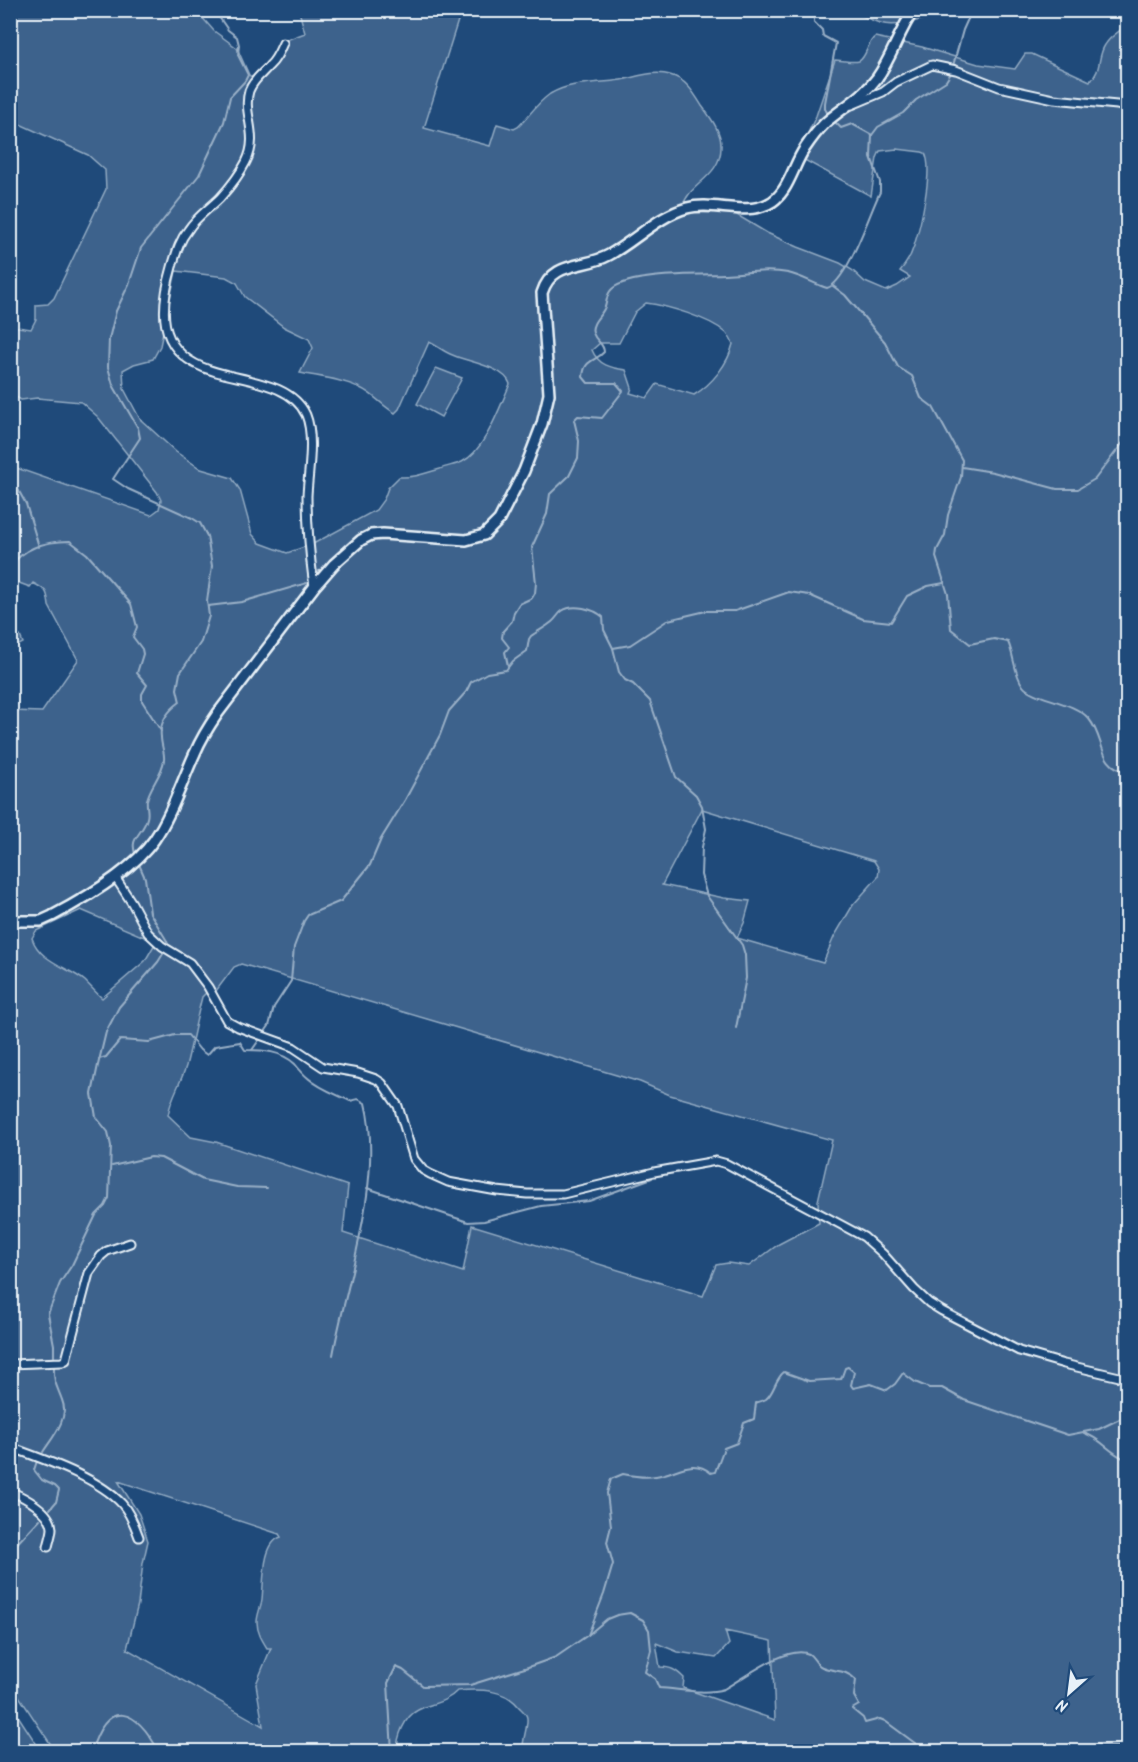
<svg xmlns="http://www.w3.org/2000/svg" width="1138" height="1762" font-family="Kalam,sans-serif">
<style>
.green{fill:#3c628c;stroke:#92aac2;stroke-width:1.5;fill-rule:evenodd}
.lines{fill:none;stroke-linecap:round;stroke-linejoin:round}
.stream{stroke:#9ab0c7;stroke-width:2}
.street-casing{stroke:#e8f1f8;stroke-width:11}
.secondary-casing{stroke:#e8f1f8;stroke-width:14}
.street{stroke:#1f4a7a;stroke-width:7}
.secondary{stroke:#1f4a7a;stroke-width:9}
</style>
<rect width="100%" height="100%" fill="#1f4a7a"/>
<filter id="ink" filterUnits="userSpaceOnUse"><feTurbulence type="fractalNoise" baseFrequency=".0167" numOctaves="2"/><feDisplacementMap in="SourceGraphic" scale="12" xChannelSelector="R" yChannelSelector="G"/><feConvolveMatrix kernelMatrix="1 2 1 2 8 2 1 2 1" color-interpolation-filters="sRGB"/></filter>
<g filter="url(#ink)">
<g class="green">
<path d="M11,11H203L200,15L214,31L237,48L249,75L253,78H264C274,67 284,58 281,42L305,33L299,11H461L424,128L490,146L497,124L514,129L518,127C529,116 537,103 550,94C572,81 597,84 621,80C637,77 654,70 670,75C686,79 694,93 702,106C710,117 722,132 721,147C721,177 688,184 683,206L732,212L767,233L798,247L840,263L852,270L865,282L886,291L897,286L910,277L900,271C906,264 911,256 914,246C920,227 934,170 925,153L922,152L897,149L880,151L877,158L871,196L797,156L816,116L835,60C841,60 853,63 859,61C867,57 867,42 875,37L922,47L978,64L1015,69L1025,54H1032L1090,81C1102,71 1097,57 1105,45C1110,36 1119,32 1127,25L1126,16L1123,11H1127V1751H523C522,1739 528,1728 527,1718C527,1714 522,1710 519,1707C504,1688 479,1689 457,1691C446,1703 431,1703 418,1710C404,1717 397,1737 397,1751H55L11,1684V711L42,712L78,660L49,606C47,591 48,591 33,583L30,587L11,580V466L151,515L159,509L161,500L157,492L98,417L81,402L37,398L21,400L11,394V326L31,329L36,319V305L48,304L54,298L106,189L105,170L88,155L11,120ZM176,271L226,277L237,283L245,297L284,327L309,339L313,348L300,373C319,377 342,379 360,388C374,394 382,406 395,413L399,409L429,342C436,345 443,351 450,354C466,362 504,366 510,384C500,406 485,451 462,462C456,465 447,466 440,469C426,473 414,478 399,477L388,488L384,499L376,510L313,544L287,553L260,543L252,534L240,490L232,478L201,469L176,452L140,419L124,389L123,370L134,364L153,359L160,346ZM646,303C668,306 709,318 725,332C729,335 731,340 733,344C728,364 712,384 694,395L657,384L647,398L630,393L632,388L626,370C611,368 598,365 592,350L600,343H619L635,312ZM702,809L874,861L879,869L878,877L853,905L834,937L823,963L737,938L744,923L750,901L724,898L662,885ZM81,910L156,942L145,961L102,998C96,993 91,987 85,981C68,967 39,961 32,938L36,931ZM241,964L640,1082L670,1095L832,1140L818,1201L819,1223L779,1244L749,1266L728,1263L716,1265L703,1296L472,1225L463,1272L343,1233L348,1186L216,1142L191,1137L168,1115C171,1097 181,1083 186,1066C192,1043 196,1020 202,997L209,990L216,991L234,967ZM118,1481L279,1534L281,1537C262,1543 264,1582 262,1599C261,1607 257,1615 257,1622C257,1632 262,1640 267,1648H271L256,1684L263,1726L127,1649L138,1604L143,1563L148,1541L139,1514ZM725,1631L772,1641L775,1720L683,1688L684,1678C676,1670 671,1667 660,1667L656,1643L678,1652L716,1658L729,1644Z"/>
<path d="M852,11H941C934,17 929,18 920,20C888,29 881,25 852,11Z"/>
<polygon points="436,368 462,378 441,417 417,404"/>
<polygon points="10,630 20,636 23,643 11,649"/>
<polygon points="10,1705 11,1705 41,1751 11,1751"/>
</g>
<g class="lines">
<g class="stream">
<polyline points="814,10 814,22 822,30 823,36 836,43 825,103 825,109 830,117"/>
<polyline points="834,121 841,128 852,124 872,135"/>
<path d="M833,286L845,295L885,342L898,367L912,376L921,398L933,407L962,460L961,477L948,515L945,535L937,550L936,557L948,594L951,629L970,644L994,639L1008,642C1014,655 1014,674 1023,686C1033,699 1074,701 1089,719C1106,740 1097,766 1128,772"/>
<polyline points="962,467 993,472 1057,489 1078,489 1095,479 1128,436"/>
<polyline points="10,475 26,504 39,547"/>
<path d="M10,567C24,547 47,541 70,541L87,554L131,604L137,627L133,637L142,649L143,654L137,673L147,685L142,694V701L161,731"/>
<polyline points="208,606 242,602 307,583"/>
<polyline points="613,648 630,645 668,620 706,611 735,611 789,592 809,595 863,619 891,622 907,596 928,586 944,583"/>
<path d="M508,666L505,652L509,647L502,638L503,631L512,621L514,612L519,604L532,598L535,593L536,583L532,547L547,514L550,494L569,476L578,458L579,441L574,420L578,416L602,418L623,391L616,383H588L583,377C584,359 595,362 604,352C604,343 596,342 593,333C592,330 592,328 594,324C596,319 601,315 604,309C608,302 605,295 612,289C630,273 700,275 725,274C746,273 767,269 788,273C802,276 814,284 827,288C847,283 870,212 880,192V182L871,157L872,135L878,127L903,113L916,100L946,81L951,73L963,30L972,10"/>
<path d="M136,856C128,837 143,835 147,818C149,812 146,806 147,800C150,786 162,775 164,760C165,753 161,745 161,737C159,722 169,710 180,702L177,689L180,673L201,642L209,616L207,601L212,566L207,536L200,523L192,518L128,489L113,479L140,438L138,428L113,385L108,367L109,339L116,311L129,284L141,248L199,175L224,122L230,97L245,81L248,75L238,55L239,45L237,37L228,30L219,17L198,10"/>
<path d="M252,1050L269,1026L274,1007L291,981L294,947L304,921L308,915L341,901L370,865L381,839L405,800L440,735L449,711L466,692L471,682L487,673L506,670L513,661L527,651L529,639L531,636C538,631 546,627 552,622C556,619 558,614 562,611C573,603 594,609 603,617L604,630L613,648L619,672L625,680L633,684L650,701L676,777L696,795L702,806L706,829L702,847L701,875L707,896L742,945L745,955L746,978L736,1028"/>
<path d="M99,1059L106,1057L120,1040L149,1042L175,1035H188L200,1050L207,1055L215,1046L240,1042L245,1050C263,1050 281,1051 295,1064C299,1069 303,1074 308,1078C320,1089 336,1094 350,1101L358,1099L365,1103C384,1179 347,1279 333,1355"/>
<polyline points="112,1166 151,1157 161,1158 203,1180 237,1187 267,1188"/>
<polyline points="367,1188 468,1222 484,1221 541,1206 589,1201 652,1178"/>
<polyline points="54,1356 54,1345 48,1314 60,1283 72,1265 96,1215 105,1206 109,1198 111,1146 108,1132 96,1117 92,1094 98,1065 106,1032 119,1007 158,962 168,946 167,941 150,913 145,878 138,862"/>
<path d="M1084,1433C1103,1439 1109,1454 1128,1460"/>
<path d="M43,1452C52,1438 70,1418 62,1400C58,1388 53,1382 54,1368"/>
<polyline points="37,1461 34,1470 42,1480 55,1486 59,1490 56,1502 50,1509"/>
<polyline points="10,1551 40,1519"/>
<path d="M588,1635L604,1594L613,1564L607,1542L611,1526L607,1493L611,1479L623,1474C633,1476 646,1478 656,1476C677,1473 692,1457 711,1473L715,1472L724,1448L737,1443L744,1423L754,1419L756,1403C759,1401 763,1401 766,1399C774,1393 775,1379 784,1372L809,1381L841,1379L845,1368L848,1367L854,1372L851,1385L853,1388L871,1384L887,1390L895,1384L903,1373L915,1382L929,1388H942L964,1400L1068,1435L1099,1429L1128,1415"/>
<path d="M91,1752C108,1697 136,1708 159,1752"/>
<path d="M392,1752L388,1683L396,1667L403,1670L423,1686L470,1685L528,1667L556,1657L588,1635L607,1619L617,1615L630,1613L643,1620L649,1630L651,1650L645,1672L655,1679L659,1688C680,1689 703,1695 724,1689C742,1679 788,1644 809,1654C814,1657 815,1664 822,1667C834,1672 846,1669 856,1680L854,1696L859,1705L852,1709L863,1718L865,1723L880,1719L885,1721L927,1752"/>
<polyline points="1077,1752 1098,1745 1128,1748"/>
</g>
<defs>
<g id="street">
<path d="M283,43C279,52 276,60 269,66C262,74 253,80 249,91C242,114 260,135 246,162C240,174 229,188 220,198C209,209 196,217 188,230C179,241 176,254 172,267C160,308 157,348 202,367C233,381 290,379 306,415C315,437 308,473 307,496C307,527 310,557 314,587"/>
<polyline points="852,105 883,92 896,82 932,65 956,70 999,87 1054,99 1117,105 1128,108"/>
<polyline points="115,877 132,903 148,933 162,946 190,963 208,987 227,1021 238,1027 293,1047 323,1067 358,1073 376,1079 382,1083 398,1106 414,1159 423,1170 430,1174 448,1182 497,1191 527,1194 563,1194 654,1172 716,1161 727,1164 864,1237 883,1254 914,1289 929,1303 942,1311 1019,1351 1064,1364 1128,1379"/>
<polyline points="10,1364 62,1362 66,1360 89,1273 101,1256 107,1251 130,1243"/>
<path d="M10,1447C45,1460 97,1477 122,1504C130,1513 135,1526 139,1537"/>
<path d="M10,1491C24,1497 51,1511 52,1528C52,1534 49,1541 48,1547"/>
</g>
<path id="secondary" d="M10,921H41L52,916C84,899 133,870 154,840C172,814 182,781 195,753C201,739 209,726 218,713L314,587L334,564L361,540L371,535L383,534L466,540L484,535L499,520L524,471L542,424L549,394L542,293C552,260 584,269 609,255C635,241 658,216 687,208C713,201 743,216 768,204C788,195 793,165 805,148C811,139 818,130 825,123C842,108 863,97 877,78C892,57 899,31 914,10"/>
</defs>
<use href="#street" class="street-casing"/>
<use href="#secondary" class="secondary-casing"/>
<use href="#street" class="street"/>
<use href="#secondary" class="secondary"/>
</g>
</g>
<rect width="1138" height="1762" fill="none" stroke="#1f4a7a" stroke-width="36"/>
<rect x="18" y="18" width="1102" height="1726" fill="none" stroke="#e8f1f8" stroke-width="2" filter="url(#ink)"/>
<g transform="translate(1069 1693) rotate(208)" stroke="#1f4a7a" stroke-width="4.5" paint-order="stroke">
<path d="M0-4.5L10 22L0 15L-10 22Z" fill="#e8f1f8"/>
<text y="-9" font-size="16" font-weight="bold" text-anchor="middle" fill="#e8f1f8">N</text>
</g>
</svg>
